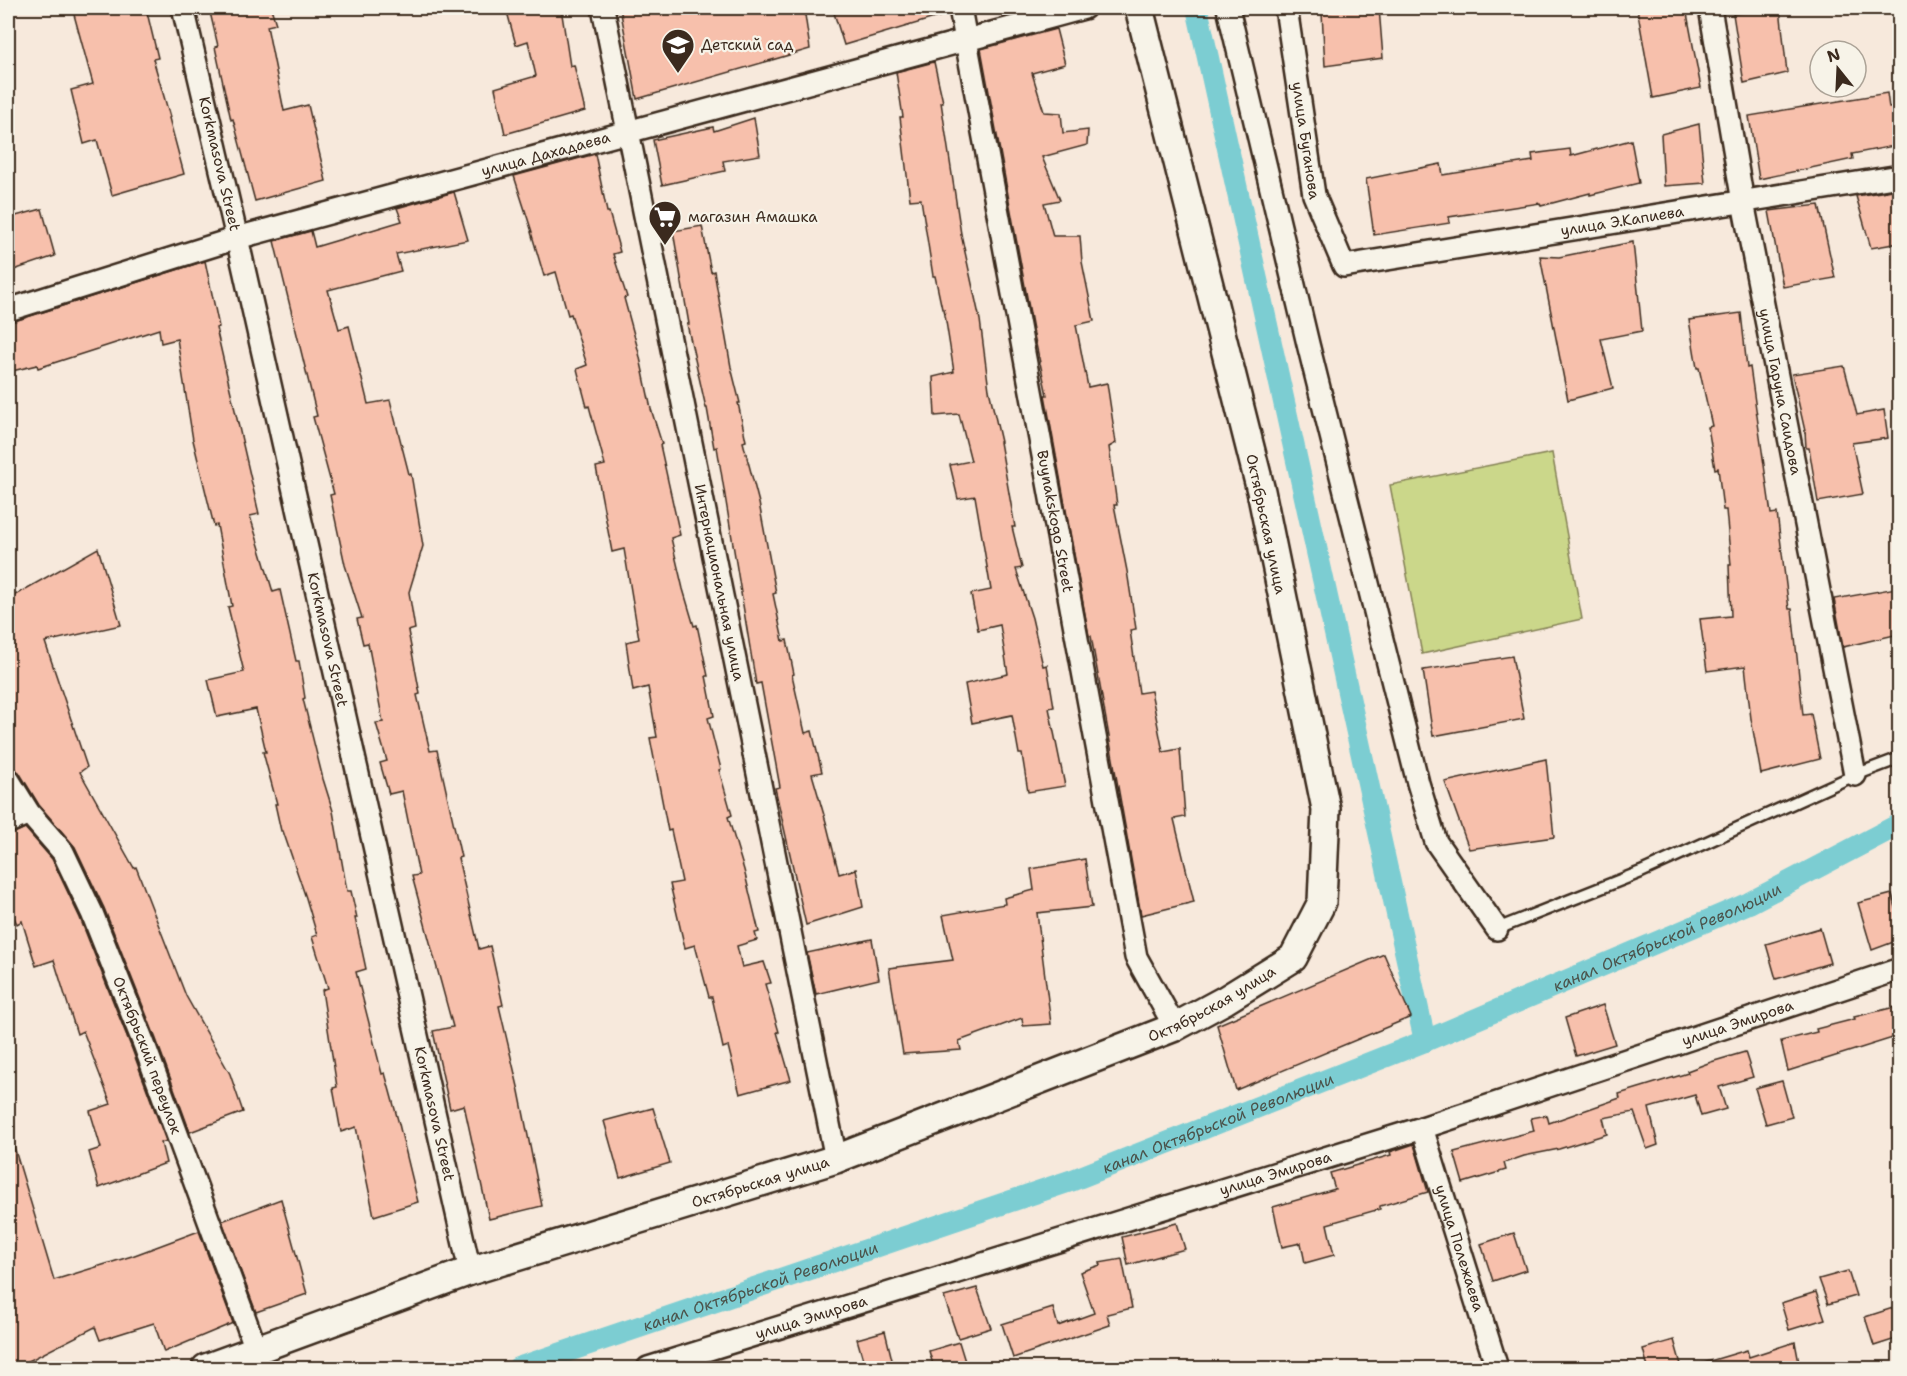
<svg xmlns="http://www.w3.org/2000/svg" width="1907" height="1376" font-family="'Shantell Sans',sans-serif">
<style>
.green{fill:#cbd78a;stroke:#838054;stroke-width:1.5}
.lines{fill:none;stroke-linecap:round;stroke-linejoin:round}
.canal{stroke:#7ccdd2;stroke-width:22}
.building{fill:#f7c0ac;stroke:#3b2a1e;stroke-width:1.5}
.service-casing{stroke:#3b2a1e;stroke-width:15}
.minor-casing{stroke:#3b2a1e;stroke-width:26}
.tertiary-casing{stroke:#3b2a1e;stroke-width:32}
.service{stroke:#f7f3e8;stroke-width:10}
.minor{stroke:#f7f3e8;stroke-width:21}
.tertiary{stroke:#f7f3e8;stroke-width:27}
.labels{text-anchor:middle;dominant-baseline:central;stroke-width:4.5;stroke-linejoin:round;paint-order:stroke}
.poi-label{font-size:15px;fill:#3b2a1e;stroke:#f7f3e8;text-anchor:start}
.street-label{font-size:15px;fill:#3b2a1e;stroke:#f7f3e8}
.water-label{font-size:16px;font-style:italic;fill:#4b534b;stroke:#f7f3e8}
</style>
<rect width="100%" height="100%" fill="#f7e9dc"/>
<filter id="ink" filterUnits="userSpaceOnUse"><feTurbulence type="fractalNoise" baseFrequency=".0167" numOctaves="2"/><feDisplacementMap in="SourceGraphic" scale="12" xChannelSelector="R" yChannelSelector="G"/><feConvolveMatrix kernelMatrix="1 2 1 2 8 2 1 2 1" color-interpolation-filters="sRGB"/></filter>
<g filter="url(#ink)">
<polygon class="green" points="1552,453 1582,619 1422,654 1390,485"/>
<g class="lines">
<g class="canal">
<polyline points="1197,8 1425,1041"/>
<path id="s1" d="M518,1368L1073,1180L1425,1041L1749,903L1900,824"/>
</g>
</g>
<g class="building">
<polygon points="83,8 146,8 158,58 153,59 170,117 169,118 184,174 112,195 97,140 84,144 71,90 93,84 73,11"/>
<polygon points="209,8 271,8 276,24 267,26 284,111 308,105 326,181 255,201 233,119 231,120 215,47 218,46"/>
<polygon points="506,8 561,8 570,66 574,65 585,111 505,134 495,88 536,76 528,41 516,45"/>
<polygon points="620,8 804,8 810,49 637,99"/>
<polygon points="858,8 948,8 948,14 844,45 834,13"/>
<polygon points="1355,8 1379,8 1383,58 1325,66 1322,13"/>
<polygon points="1637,8 1686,8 1701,88 1653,98"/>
<polygon points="1774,8 1780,8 1787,73 1744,83 1733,14"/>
<polygon points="1056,29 1065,64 1032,73 1044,112 1061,113 1063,133 1088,130 1087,145 1042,157 1060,200 1044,203 1053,236 1080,236 1082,262 1094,321 1076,325 1088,387 1107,383 1116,443 1109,447 1117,505 1114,505 1127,571 1136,629 1130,630 1139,693 1151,691 1163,752 1180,749 1185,817 1174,819 1194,902 1141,915 1091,636 1089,636 1045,395 1047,395 1034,335 981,49"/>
<polygon points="934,62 943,102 941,102 961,234 980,320 989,390 1001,442 1000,442 1015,527 1012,527 1022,568 1016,569 1032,618 1043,666 1047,665 1054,707 1049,708 1065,786 1028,792 1022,754 1019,754 1012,715 972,723 965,684 1008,674 1000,625 978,630 971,594 991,590 975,496 958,499 950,465 971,461 959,414 935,416 933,377 954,372 944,309 942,309 935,276 933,276 921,199 910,200 900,117 903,117 896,72"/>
<polygon points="1887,93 1889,108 1899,107 1899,145 1852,154 1853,159 1759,179 1749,116"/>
<polygon points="754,118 760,155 723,161 725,171 662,185 653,140 713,127 714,131"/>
<polygon points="1699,124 1705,183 1664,186 1661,134"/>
<polygon points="1631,140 1639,183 1590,195 1590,193 1541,206 1540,203 1449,217 1450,223 1374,235 1366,179 1441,164 1443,175 1533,161 1532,154 1570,149 1571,156"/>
<polygon points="595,154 607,212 609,212 620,252 613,254 627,297 624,298 639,353 651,409 662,444 660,445 680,535 671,538 683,589 694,626 697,625 708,676 706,676 714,716 708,718 721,769 719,770 732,815 728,817 744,870 759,932 755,933 757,940 737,946 742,967 764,962 771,983 765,984 779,1032 777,1032 791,1080 740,1094 728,1046 723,1048 712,997 709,997 695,945 685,948 670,884 682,882 671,830 668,831 650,738 657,737 648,687 633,691 626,642 639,639 624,549 612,552 596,467 605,465 589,406 587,407 577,369 587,365 571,314 568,315 556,272 544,276 531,232 532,232 514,176"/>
<polygon points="1899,189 1899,243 1871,248 1856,196"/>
<polygon points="454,192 468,240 396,254 401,271 328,290 339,329 349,326 368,404 390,400 409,474 411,474 423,546 409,592 415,629 408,631 420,694 417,695 430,751 437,750 461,857 458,858 479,949 490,946 503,1005 499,1006 519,1091 542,1206 489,1219 464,1105 450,1109 433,1031 453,1027 412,876 419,875 402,791 389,794 380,763 387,761 376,723 383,722 368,643 363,644 357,619 362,618 345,565 330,495 334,494 313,417 317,416 274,241 311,231 315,247 402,221 397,208"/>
<polygon points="1819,205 1835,278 1783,287 1769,211"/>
<polygon points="42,209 55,256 8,272 8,218"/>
<polygon points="702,226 711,272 714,271 731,367 740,403 738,403 746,441 743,442 759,503 776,593 773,594 783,641 787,640 794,674 792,675 805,733 812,731 822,772 812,774 826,822 839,874 856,869 863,907 806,925 775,788 780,787 761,683 756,684 717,447 714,448 707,408 706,408 687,324 689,324 673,231"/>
<polygon points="1633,242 1642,331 1601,339 1613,388 1568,400 1540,256 1559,257"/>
<polygon points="205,261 219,327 216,328 259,514 250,516 273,592 280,590 296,661 299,661 305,698 303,699 323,779 333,811 347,891 351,891 357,918 355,918 366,969 356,972 382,1074 385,1073 399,1124 418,1202 374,1216 356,1127 341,1132 333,1088 337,1087 322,990 328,988 312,937 317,935 306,898 283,831 281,831 275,804 277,804 263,752 266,752 256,709 217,717 208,680 244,672 228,607 232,606 217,525 214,526 193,440 177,339 161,343 159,329 38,368 37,365 8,372 8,323"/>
<polygon points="1741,313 1747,368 1750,367 1771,514 1777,513 1789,609 1792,609 1803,715 1811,714 1820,759 1761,774 1751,719 1745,666 1707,671 1700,619 1731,616 1729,565 1731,565 1726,510 1723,510 1718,468 1715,469 1708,427 1712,426 1699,368 1697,368 1689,320"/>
<polygon points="1844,366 1857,415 1884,410 1888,438 1852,443 1863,494 1818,502 1809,448 1806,448 1805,431 1792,374"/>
<polygon points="98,548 121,625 45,642 87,767 80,772 134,868 136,867 186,996 230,1074 243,1112 190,1132 156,1039 104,908 75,847 39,805 19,772 13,768 8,758 8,599"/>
<polygon points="1896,588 1899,605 1899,634 1843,647 1834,599"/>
<polygon points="1512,656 1524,719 1433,736 1423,670"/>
<polygon points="1546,759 1554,837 1469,849 1445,782"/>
<polygon points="25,828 52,859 80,918 132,1049 166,1141 161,1143 166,1163 99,1188 89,1152 101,1148 90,1111 111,1104 83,1031 77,1034 54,960 36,966 22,921 17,924 8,904 8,836"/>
<polygon points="1085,859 1092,907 1037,913 1051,1024 1023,1026 1022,1018 959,1041 961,1050 903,1054 889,968 953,960 943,915 1005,904 1004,898 1034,890 1031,869"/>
<polygon points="1892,894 1899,918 1899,940 1872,950 1858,903"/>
<polygon points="1820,928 1830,963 1776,979 1766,944"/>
<polygon points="872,939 879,979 816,994 807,953"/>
<polygon points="1384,954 1411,1017 1236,1090 1217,1025"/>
<polygon points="1603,1005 1615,1044 1576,1056 1565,1018"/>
<polygon points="1899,1006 1899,1036 1788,1071 1781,1041 1817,1032 1816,1029 1855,1019 1854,1017"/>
<polygon points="1745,1052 1753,1077 1719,1087 1726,1109 1701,1116 1695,1095 1649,1108 1658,1145 1647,1149 1634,1112 1603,1118 1607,1134 1559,1149 1524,1156 1504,1163 1506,1170 1463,1183 1454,1152 1534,1131 1531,1118 1547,1115 1549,1123 1620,1098 1619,1094 1688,1073 1687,1071 1711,1062"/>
<polygon points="1782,1081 1792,1117 1766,1124 1755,1088"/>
<polygon points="653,1108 670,1163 620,1178 604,1121"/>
<polygon points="12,1140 54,1280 132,1256 199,1231 233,1323 164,1352 154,1323 100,1340 95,1327 15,1368 8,1368 8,1141"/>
<polygon points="1414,1144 1428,1192 1380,1206 1380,1209 1327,1224 1334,1255 1305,1263 1301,1243 1282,1247 1273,1207 1335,1189 1330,1173 1391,1155 1390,1152"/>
<polygon points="281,1199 307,1294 256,1312 222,1221"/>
<polygon points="1177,1223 1185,1249 1128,1265 1122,1237"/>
<polygon points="1514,1233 1526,1270 1493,1281 1481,1244"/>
<polygon points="1122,1259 1132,1308 1107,1314 1110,1325 1013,1358 1002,1324 1053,1308 1058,1326 1094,1313 1080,1272 1100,1265 1099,1263"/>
<polygon points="1848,1271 1856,1296 1828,1304 1819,1279"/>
<polygon points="977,1288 991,1328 958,1338 944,1297"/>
<polygon points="1816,1292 1825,1319 1789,1330 1781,1303"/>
<polygon points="1899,1306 1899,1338 1874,1346 1865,1317"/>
<polygon points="885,1331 894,1368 867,1368 866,1363 864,1363 857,1339"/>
<polygon points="1674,1340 1682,1368 1648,1368 1643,1349"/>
<polygon points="959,1342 967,1368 934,1368 929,1351"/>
<polygon points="1795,1342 1799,1363 1783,1368 1701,1368 1700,1364 1747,1350 1749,1357"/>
</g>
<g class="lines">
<defs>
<polyline id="service" points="1497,929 1641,872 1855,775 1900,758"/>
<g id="minor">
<path id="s2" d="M183,8L237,238L470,1271"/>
<path id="s3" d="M603,8L836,1159"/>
<path id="s4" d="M960,8L1136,957L1175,1027"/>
<polyline points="1228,8 1308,344 1418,783 1436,842 1497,929"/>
<path id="s5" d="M1286,8L1314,195L1344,266L1900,176"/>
<path id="s6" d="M1710,8L1743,202L1855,775"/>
<path id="s7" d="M8,310L237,238L1084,8"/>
<path id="s8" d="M8,779L29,813L63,852L92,913L144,1044L256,1349"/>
<polyline points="8,822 29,813"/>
<path id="s9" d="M1422,1128L1497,1368"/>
<path id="s10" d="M648,1368L1422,1128L1900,969"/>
</g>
<g id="tertiary">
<path id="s11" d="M206,1368L470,1271L836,1159L1175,1027L1225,1000L1293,958L1322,902L1326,809L1261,491L1139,8"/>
</g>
</defs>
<use href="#service" class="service-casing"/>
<use href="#minor" class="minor-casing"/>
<use href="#tertiary" class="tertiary-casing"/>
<use href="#service" class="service"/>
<use href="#minor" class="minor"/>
<use href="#tertiary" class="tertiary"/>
</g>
</g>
<defs>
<symbol id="school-pin" viewBox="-11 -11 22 30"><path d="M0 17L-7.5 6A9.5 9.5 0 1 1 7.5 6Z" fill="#3b2a1e" stroke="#f7f3e8"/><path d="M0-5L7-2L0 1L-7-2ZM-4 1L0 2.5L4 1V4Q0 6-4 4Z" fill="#fff"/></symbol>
<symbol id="supermarket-pin" viewBox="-11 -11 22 30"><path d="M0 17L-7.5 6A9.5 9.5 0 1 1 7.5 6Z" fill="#3b2a1e" stroke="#f7f3e8"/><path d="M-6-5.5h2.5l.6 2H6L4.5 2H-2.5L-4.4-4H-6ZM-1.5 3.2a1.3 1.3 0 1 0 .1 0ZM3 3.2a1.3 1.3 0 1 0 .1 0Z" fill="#fff"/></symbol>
</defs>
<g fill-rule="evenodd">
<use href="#school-pin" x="659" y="26" width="38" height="52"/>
<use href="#supermarket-pin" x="646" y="198" width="38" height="52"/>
</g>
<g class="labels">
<g class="poi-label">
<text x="701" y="45">Детский сад</text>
<text x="688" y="217">магазин Амашка</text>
</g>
<g class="street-label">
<text stroke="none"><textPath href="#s5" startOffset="134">улица Буганова</textPath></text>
<text stroke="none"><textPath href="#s7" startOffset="560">улица Дахадаева</textPath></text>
<text stroke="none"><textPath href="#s2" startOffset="160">Korkmasova Street</textPath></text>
<text stroke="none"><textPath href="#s5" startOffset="548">улица Э.Капиева</textPath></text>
<text stroke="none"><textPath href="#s6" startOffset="390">улица Гаруна Саидова</textPath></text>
<text stroke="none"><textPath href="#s4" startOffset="522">Buynakskogo Street</textPath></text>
<text transform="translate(1266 524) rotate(78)">Октябрьская улица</text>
<text stroke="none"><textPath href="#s3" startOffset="586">Интернациональная улица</textPath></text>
<text stroke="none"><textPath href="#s2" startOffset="648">Korkmasova Street</textPath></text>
<text stroke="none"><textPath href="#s11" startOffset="1071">Октябрьская улица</textPath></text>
<text stroke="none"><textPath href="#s10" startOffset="1143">улица Эмирова</textPath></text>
<text stroke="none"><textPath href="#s8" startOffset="312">Октябрьский переулок</textPath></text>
<text stroke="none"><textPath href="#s2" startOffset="1134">Korkmasova Street</textPath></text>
<text stroke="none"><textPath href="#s10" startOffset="657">улица Эмирова</textPath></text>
<text stroke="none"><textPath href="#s11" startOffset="585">Октябрьская улица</textPath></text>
<text stroke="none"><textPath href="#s9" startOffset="126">улица Полежаева</textPath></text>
<text stroke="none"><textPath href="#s10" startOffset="171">улица Эмирова</textPath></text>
</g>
<g class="water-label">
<text stroke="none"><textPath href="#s1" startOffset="1228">канал Октябрьской Революции</textPath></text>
<text stroke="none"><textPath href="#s1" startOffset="742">канал Октябрьской Революции</textPath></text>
<text stroke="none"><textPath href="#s1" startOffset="256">канал Октябрьской Революции</textPath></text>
</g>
</g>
<rect width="1907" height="1376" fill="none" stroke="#f7f3e8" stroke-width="30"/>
<rect x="15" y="15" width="1877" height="1346" fill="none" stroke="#3b2a1e" stroke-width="2" filter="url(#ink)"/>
<g transform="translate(1838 69) rotate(342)"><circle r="28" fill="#f7f3e8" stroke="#aca397" stroke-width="1.5"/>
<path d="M0-4.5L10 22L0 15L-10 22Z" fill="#3b2a1e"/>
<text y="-9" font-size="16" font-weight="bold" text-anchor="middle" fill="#3b2a1e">N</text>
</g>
</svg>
